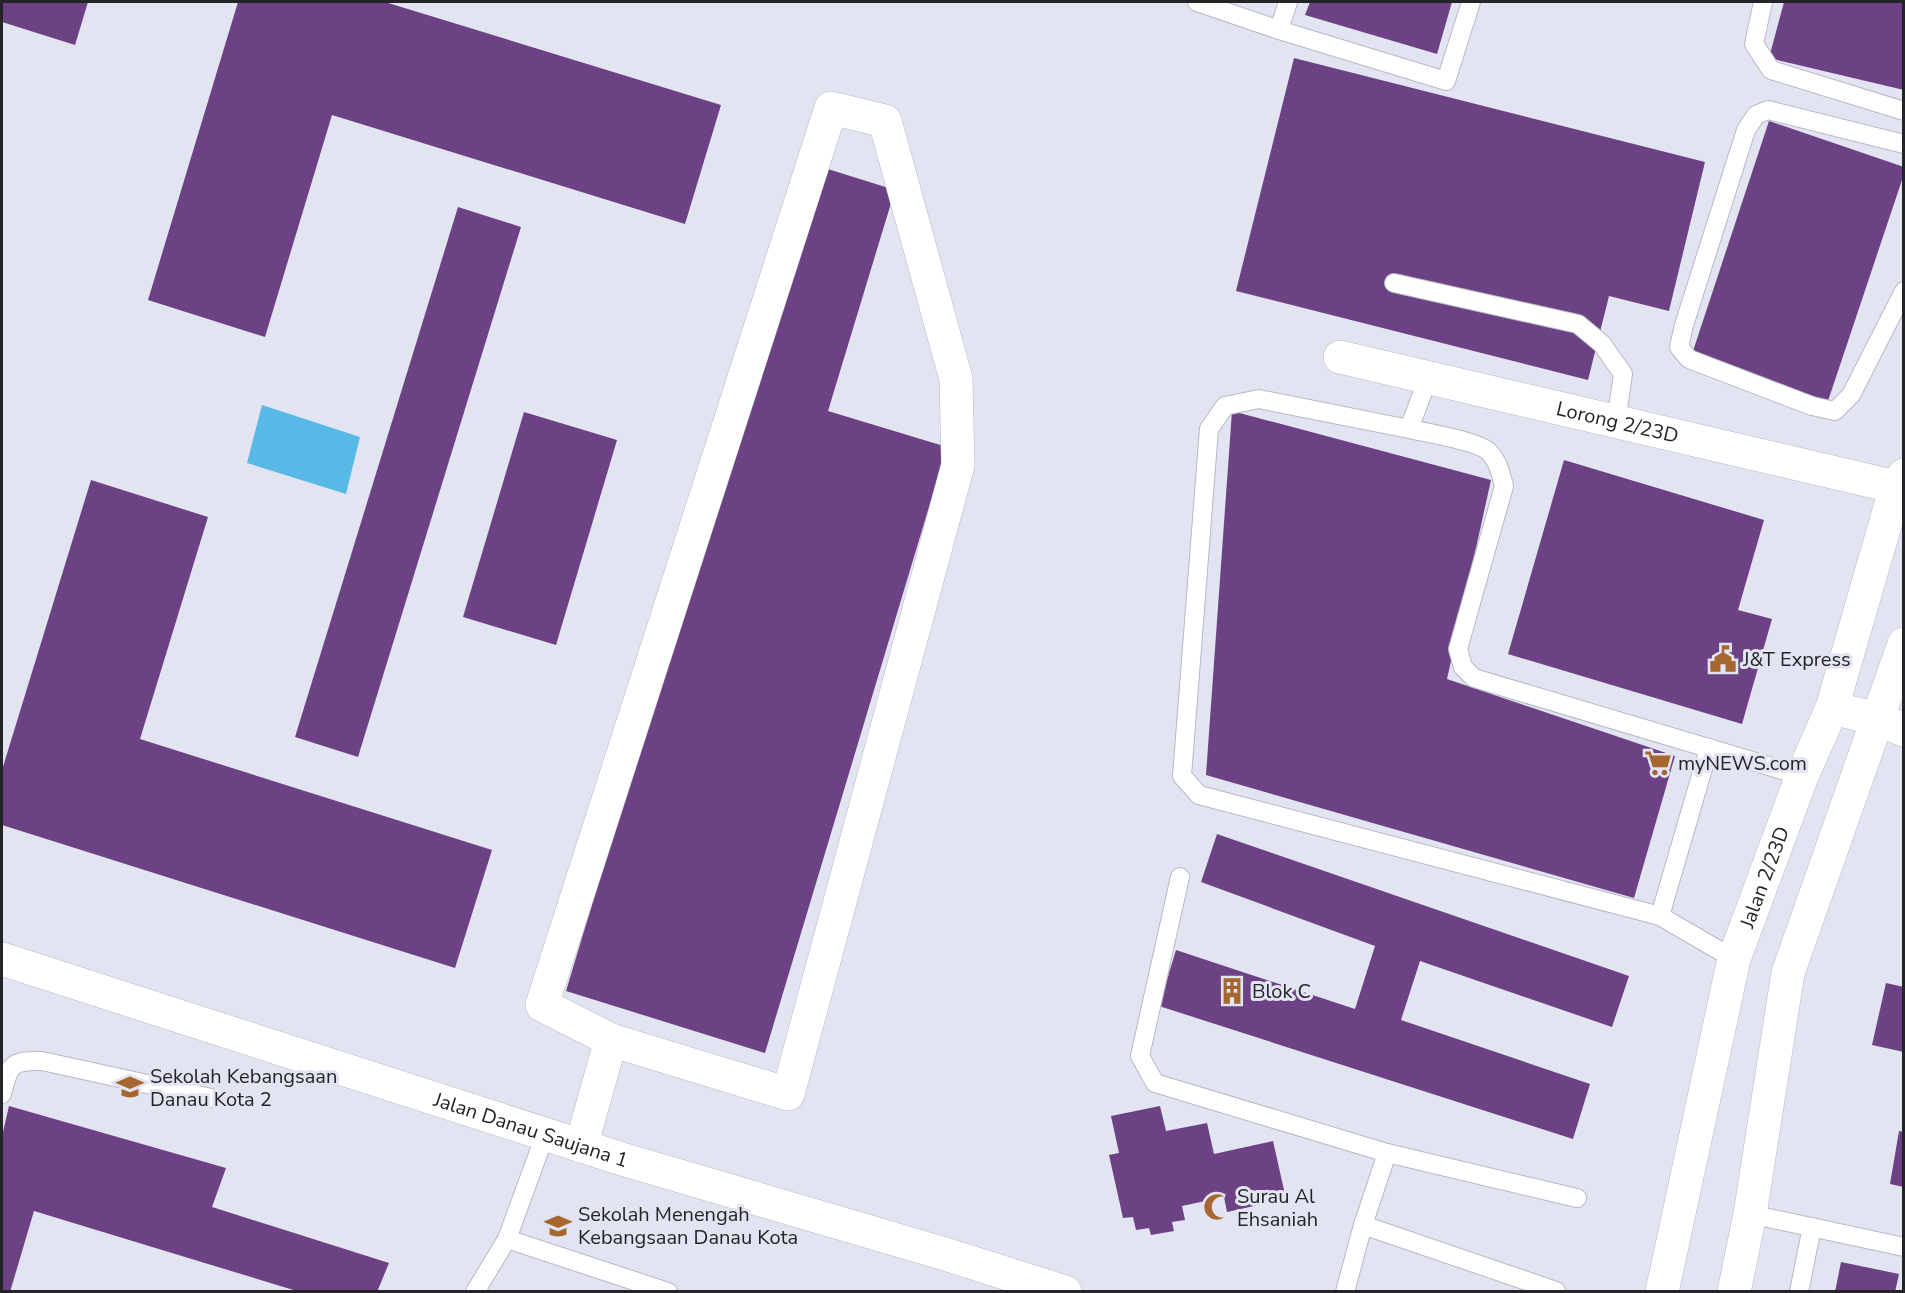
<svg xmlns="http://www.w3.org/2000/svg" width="1905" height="1293" font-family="'Nunito Sans',sans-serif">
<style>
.water{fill:#58b8e6}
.building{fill:#6c4284}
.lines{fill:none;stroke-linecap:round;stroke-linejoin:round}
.service-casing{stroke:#b8b8c6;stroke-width:20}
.minor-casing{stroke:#b8b8c6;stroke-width:34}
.service{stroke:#fff;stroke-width:18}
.minor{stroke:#fff;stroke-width:33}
.labels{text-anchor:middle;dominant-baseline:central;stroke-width:6;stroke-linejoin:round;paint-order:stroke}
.street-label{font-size:20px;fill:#232328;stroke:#e3e4f2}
.poi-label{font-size:20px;fill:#232328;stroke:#e3e4f2;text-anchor:start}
</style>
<rect width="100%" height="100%" fill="#e3e4f2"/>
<polygon class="water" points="262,405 360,437 346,494 247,463"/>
<g class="building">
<polygon points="2,2 88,2 75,45 2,22"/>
<polygon points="238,2 385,2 721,105 685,224 332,115 265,337 148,300"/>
<polygon points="1310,2 1452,2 1437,54 1305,15"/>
<polygon points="1784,2 1904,2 1904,90 1769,58"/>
<polygon points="1294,58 1705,162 1669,311 1609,296 1588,380 1236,291"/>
<polygon points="1769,121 1904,167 1904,174 1828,401 1692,354"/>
<polygon points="815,165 895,190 828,411 947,447 765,1053 566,991"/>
<polygon points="458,207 521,227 358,757 295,737"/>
<polygon points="1232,411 1491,480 1447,679 1675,756 1634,898 1206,775"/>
<polygon points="524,412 617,440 556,645 463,617"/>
<polygon points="1564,460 1764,520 1738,610 1772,619 1742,724 1508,654"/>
<polygon points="91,480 208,517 140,739 492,850 455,968 2,825 2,770"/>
<polygon points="1217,834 1629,976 1612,1027 1420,961 1401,1020 1590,1084 1573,1139 1159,1006 1176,950 1355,1009 1375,946 1201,882"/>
<polygon points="1886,983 1904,987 1904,1052 1872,1045"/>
<polygon points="9,1106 226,1168 212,1207 389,1263 377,1292 300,1292 34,1211 10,1292 2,1292 2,1136"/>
<polygon points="1160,1106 1166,1131 1207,1123 1214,1154 1273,1141 1286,1199 1227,1212 1224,1197 1182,1206 1185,1220 1172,1222 1174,1231 1151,1235 1149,1228 1136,1230 1133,1217 1123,1218 1109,1155 1119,1153 1111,1116"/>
<polygon points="1899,1131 1904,1132 1904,1187 1890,1184"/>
<polygon points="1841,1262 1899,1274 1895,1292 1835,1292"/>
</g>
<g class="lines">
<defs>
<g id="service">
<polyline points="1197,2 1279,30 1446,81 1471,2"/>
<polyline points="1763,2 1754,44 1771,70 1904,111"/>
<polyline points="1279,30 1288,2"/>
<polyline points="1904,144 1768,110 1756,115 1746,130 1684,325 1679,347 1689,359 1812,406 1835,411 1851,395 1904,291"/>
<polyline points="1394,283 1578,324 1602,344 1623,374 1616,422"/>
<polyline points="1428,378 1409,429 1259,399 1225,406 1209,429 1182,776 1199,795 1660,916 1734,959"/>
<path d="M1409,429C1425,432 1480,442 1489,452C1498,461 1501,474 1504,486L1458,649L1463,667L1474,678L1802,776"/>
<polyline points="1180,877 1140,1056 1155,1083 1387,1153 1577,1198"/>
<polyline points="1660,916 1709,748"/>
<path d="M2,1094C9,1065 11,1060 42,1061L211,1098"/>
<polyline points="545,1135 507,1239 668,1292"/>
<polyline points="1750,1214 1904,1247"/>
<polyline points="1363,1225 1556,1291"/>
<polyline points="475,1292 507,1239"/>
<polyline points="1345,1292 1363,1225 1387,1153"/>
<polyline points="1799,1292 1812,1227"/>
</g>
<g id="minor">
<polygon points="831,108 885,121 956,379 958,465 788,1094 611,1040 542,1005"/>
<path id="s1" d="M1340,357L1896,487"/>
<polyline points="1832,708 1878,719 1904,730"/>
<path id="s2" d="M2,959L622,1159L945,1254L1065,1292"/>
<polyline points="581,1146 611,1040"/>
<path id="s3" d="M1662,1292L1734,959L1802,776L1832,708L1896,487L1904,475"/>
<polyline points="1734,1292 1750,1214 1788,973 1904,644"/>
</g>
</defs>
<use href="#service" class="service-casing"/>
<use href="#minor" class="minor-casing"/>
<use href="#service" class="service"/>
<use href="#minor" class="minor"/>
</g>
<defs>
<symbol id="civic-bare" viewBox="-9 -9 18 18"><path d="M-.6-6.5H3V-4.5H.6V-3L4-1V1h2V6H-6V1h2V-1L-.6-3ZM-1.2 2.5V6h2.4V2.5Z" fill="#a6662f" stroke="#e3e4f2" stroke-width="2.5" paint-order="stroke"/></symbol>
<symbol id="supermarket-bare" viewBox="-9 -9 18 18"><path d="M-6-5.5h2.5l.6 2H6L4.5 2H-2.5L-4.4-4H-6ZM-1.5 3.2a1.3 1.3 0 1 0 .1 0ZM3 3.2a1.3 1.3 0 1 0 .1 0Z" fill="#a6662f" stroke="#e3e4f2" stroke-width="2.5" paint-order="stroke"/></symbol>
<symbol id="building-bare" viewBox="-9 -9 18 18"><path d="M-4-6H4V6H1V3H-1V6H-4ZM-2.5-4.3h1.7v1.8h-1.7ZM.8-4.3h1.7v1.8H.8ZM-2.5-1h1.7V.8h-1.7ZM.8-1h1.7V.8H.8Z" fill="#a6662f" stroke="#e3e4f2" stroke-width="2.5" paint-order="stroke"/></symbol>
<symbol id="school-bare" viewBox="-9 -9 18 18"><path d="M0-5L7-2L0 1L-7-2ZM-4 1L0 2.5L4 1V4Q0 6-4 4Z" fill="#a6662f" stroke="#e3e4f2" stroke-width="2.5" paint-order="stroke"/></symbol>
<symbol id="mosque-bare" viewBox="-9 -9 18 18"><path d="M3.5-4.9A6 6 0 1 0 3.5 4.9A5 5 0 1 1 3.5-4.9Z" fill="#a6662f" stroke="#e3e4f2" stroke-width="2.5" paint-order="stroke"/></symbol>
</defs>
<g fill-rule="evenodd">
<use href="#civic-bare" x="1704" y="640" width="38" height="38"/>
<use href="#supermarket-bare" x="1639" y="744" width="38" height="38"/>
<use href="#building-bare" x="1213" y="972" width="38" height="38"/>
<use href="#school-bare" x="111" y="1068" width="38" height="38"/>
<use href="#mosque-bare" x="1198" y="1188" width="38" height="38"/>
<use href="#school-bare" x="539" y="1207" width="38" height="38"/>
</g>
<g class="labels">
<g class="street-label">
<text stroke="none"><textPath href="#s1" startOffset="285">Lorong 2/23D</textPath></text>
<text stroke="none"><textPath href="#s3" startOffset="428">Jalan 2/23D</textPath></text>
<text stroke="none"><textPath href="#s2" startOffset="556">Jalan Danau Saujana 1</textPath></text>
</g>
<g class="poi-label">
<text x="1743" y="659">J&amp;T Express</text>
<text x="1678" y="763">myNEWS.com</text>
<text x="1252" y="991">Blok C</text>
<text x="150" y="1076">Sekolah Kebangsaan<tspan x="150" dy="23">Danau Kota 2</tspan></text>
<text x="1237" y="1196">Surau Al<tspan x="1237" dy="23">Ehsaniah</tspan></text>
<text x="578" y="1214">Sekolah Menengah<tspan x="578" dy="23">Kebangsaan Danau Kota</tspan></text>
</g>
</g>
<rect width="1905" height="1293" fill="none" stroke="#232328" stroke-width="6"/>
</svg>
